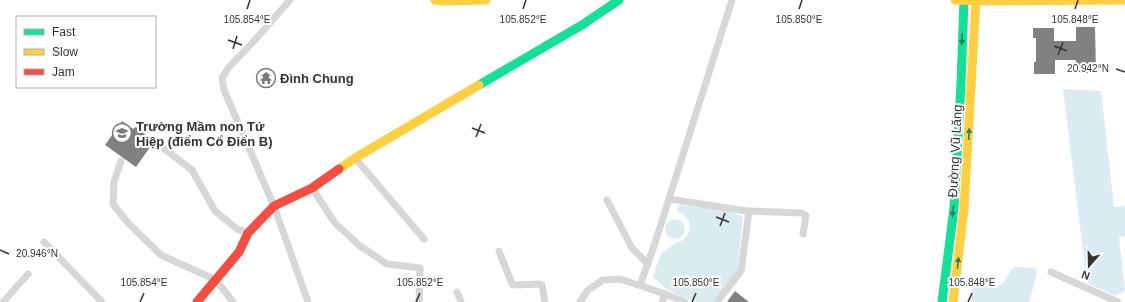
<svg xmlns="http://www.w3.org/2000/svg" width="1125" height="302" font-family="Helvetica,sans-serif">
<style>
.water{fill:#dbebf2}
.building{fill:#818181}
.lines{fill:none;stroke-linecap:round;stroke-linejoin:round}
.street{stroke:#d7d7d7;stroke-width:7}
.fast{stroke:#16e098;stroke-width:9}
.slow{stroke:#ffcf43;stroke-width:9}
.jam{stroke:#f24e42;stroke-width:9}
.oneway{fill:#268160}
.ticks{fill:none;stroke:#333;stroke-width:1.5}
.labels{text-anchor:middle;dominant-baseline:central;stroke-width:4;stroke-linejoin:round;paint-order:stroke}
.poi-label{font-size:13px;font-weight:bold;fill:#333;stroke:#fff;text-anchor:start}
.street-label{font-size:13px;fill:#333;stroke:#fff}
.ticks-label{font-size:10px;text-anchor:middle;fill:#333;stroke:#fff;stroke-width:4;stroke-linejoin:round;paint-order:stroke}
</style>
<rect width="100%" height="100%" fill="#fff"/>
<g class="water">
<polygon points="1063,89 1101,91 1114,207 1125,206 1125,236 1119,238 1125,290 1116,296 1087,283"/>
<path d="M679,205C699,208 726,207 743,217L737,275L715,302H696L680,296L665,288L653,277L656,267L662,253L675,243L682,241L688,234L690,229L689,221L685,216L677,211Z"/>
<circle cx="675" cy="229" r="10"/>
<path d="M1015,267L1034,268L1036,270L1037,273L1029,302H970L973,287L975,285C981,285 988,288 995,287C1008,285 1006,272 1015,267Z"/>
</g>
<g class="building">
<polygon points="1076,27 1095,27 1096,73 1076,73 1076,60 1055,60 1055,74 1034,74 1034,62 1036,62 1036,38 1033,38 1033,28 1054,28 1054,41 1076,41"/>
<polygon points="122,121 133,129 136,127 145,134 143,136 153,143 136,167 105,145"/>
<polygon points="735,291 749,302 727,302"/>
</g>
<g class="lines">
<g class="street">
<polyline points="290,0 254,41 229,67 222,78 224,90 274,206 308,302"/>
<polyline points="158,144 192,170 215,211 237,229 248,233"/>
<polyline points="355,158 424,239"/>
<polyline points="121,161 114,182 113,204 128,223 161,255 216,280 233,302"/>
<polyline points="312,188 335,223 360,246 387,264 420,268 419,302"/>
<polyline points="669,199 747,211 802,213 806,216 803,234"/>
<polyline points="607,200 632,248 648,264"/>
<polyline points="44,242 102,302"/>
<polyline points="499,251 512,284 514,285 540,284 542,285 545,302"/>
<polyline points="1051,272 1118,302"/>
<polyline points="640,285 654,246 732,0"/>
<polyline points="457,292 461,302"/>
<polyline points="3,302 28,274"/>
<polyline points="580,302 588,290 603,280 620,279 665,294 685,302"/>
<polyline points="662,302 665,294"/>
<polyline points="717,302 741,271 749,211"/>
</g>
<g class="fast">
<polyline points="479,85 582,25 619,0"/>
<polyline points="942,302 954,208 961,84 964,0"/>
</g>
<g class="slow">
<polyline points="435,0 443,1 486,0"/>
<polyline points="955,0 990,1 1125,0"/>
<polyline points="339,169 355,158 479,85"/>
<polyline points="953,302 964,209 976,0"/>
</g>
<polyline class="jam" points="197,302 239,252 248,233 274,206 312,188 339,169"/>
</g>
<defs><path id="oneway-solid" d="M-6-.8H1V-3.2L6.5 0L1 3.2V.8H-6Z"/></defs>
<g class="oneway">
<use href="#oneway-solid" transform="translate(962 39) rotate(92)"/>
<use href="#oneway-solid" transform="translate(969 134) rotate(-87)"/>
<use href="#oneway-solid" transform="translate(953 211) rotate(96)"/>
<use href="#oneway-solid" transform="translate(958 263) rotate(-84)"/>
</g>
<path class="ticks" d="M247,9L250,0M523,9L526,0M799,9L802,0M1075,9L1078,0M228,40L242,45M1054,46L1067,51M233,49L237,36M1058,55L1063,42M1116,69L1125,72M472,128L485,133M476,137L481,124M716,217L729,222M720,226L725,213M0,250L9,254M140,302L144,293M416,302L420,293M692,302L696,293M968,302L972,293"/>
<defs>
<symbol id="temple-ring" viewBox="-11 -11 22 22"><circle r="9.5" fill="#fff" stroke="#7a7a7a" stroke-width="1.5"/><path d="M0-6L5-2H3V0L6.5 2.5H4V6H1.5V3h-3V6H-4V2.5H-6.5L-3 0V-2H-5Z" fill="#7a7a7a"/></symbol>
<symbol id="school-ring" viewBox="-11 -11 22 22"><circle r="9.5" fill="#fff" stroke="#7a7a7a" stroke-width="1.5"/><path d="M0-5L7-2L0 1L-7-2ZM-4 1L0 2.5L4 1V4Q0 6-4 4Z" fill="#7a7a7a"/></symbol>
</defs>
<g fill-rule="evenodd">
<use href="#temple-ring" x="255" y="67" width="22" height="22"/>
<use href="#school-ring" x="111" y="122" width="22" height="22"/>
</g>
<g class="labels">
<g class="poi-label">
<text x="280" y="78">Đình Chung</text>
<text x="136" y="126">Trường Mầm non Tứ<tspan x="136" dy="15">Hiệp (điểm Cổ Điển B)</tspan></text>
</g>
<g class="street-label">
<text transform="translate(955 151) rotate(-87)">Đường Vũ Lăng</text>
</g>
</g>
<g class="ticks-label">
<text x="247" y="23">105.854°E</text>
<text x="523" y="23">105.852°E</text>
<text x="799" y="23">105.850°E</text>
<text x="1075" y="23">105.848°E</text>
<text x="1088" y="72">20.942°N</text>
<text x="37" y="257">20.946°N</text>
<text x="144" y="286">105.854°E</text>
<text x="420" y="286">105.852°E</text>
<text x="696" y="286">105.850°E</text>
<text x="972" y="286">105.848°E</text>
</g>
<rect x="16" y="16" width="140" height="72" fill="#ffffff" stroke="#adadad"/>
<rect x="24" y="29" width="20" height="6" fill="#16e098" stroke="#adadad"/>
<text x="52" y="36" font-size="12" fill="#333333">Fast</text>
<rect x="24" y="49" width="20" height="6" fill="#ffcf43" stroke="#adadad"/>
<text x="52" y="56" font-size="12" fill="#333333">Slow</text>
<rect x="24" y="69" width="20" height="6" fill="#f24e42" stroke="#adadad"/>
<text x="52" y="76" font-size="12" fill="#333333">Jam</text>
<g transform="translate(1089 266) rotate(200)" stroke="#ffffff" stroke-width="3" paint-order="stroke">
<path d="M0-3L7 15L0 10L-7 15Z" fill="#333333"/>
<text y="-6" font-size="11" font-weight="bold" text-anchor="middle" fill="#333333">N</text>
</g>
</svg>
